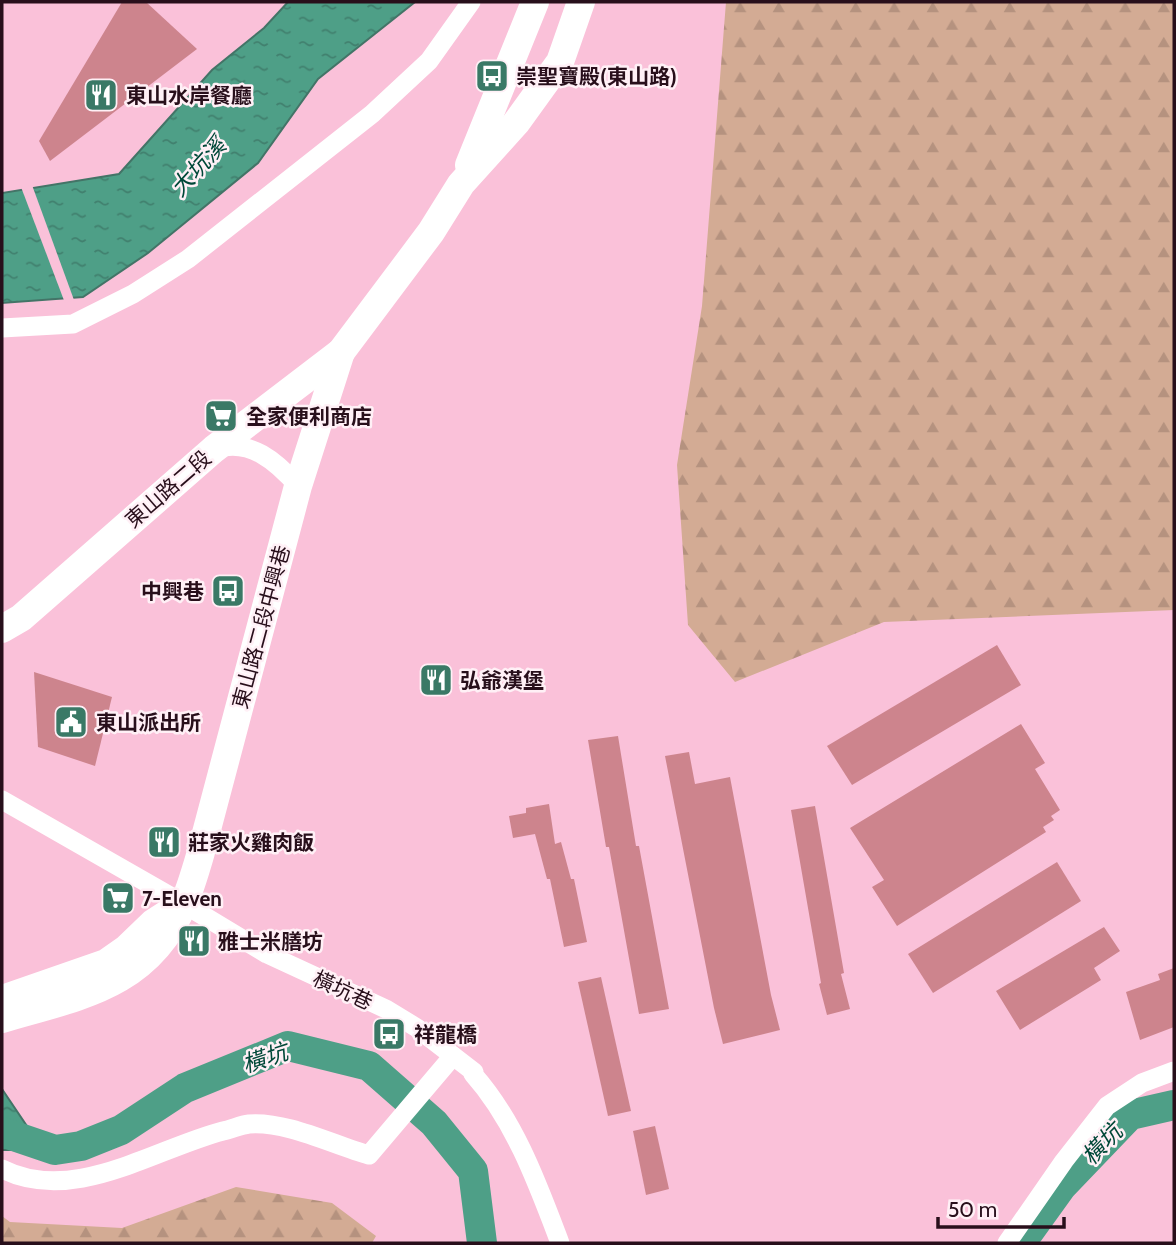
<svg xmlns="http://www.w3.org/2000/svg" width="1176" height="1245" font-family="Cabin,'Noto Sans TC',sans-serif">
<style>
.forest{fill:url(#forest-firs)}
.water{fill:url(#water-ripples);stroke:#437467;stroke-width:2}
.pier{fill:#fac1d9}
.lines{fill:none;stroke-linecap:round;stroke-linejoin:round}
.river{stroke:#4e9f87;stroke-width:30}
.building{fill:#cd848d}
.street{stroke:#fff;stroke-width:19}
.secondary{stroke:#fff;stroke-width:28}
.labels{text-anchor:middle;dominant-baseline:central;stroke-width:5;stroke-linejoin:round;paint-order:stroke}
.poi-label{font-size:21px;font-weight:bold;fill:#280f1b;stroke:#fff0f6;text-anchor:start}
.street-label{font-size:21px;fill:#280f1b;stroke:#fff0f6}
.water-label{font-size:23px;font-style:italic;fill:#004838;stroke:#fff0f6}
</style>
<defs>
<pattern id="forest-firs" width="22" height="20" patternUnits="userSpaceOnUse" patternTransform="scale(1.75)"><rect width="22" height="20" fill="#d3ab94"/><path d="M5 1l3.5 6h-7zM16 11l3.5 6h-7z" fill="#b5927f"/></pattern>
<pattern id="water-ripples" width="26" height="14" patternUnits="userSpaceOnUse" patternTransform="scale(1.75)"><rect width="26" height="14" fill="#4e9f87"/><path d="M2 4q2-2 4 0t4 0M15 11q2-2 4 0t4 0" fill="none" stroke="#41806e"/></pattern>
</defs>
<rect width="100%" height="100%" fill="#fac1d9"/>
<g class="forest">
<polygon points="726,2 1174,2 1174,610 884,622 735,682 688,625 677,465 702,306"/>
<polygon points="236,1187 332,1203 376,1236 372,1243 2,1243 2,1216 10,1222 122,1228"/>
</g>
<g class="water">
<polygon points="288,2 415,2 318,79 258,163 148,253 83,297 2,303 2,193 119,174 212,70 264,28"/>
<polygon points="2,1089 33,1135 55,1150 2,1150"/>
</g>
<polygon class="pier" points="32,185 74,300 65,303 21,187"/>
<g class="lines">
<g class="river">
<polyline points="2,1132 55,1150 81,1146 121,1130 185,1088 288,1046 369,1066 434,1123 473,1171 482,1243"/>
<polyline points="1021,1243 1062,1186 1130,1115 1174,1105"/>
</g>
</g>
<g class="building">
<polygon points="122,2 146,2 197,49 50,161 39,141"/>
<polygon points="997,645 1021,685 852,785 827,746"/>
<polygon points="34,672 112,697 95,766 38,747"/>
<polygon points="1021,724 1045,763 1035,769 1060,810 1051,816 1054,820 1043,827 1046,832 897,926 872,887 884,880 850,828"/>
<polygon points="618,736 636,846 639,846 669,1009 639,1014 609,847 606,847 588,740"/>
<polygon points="689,752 695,784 730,777 771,995 780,1030 723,1044 714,1008 665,756"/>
<polygon points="549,804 555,844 561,842 571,879 574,879 587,942 564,947 550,879 547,879 535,834 513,838 509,816 526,813 526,808"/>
<polygon points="815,806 844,973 841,974 850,1009 827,1015 819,984 821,983 791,810"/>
<polygon points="1057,862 1081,901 933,993 908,954"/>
<polygon points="1104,927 1120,951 1094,968 1101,980 1020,1030 996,991"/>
<polygon points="191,928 207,937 198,954 181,945"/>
<polygon points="1174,968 1174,1027 1140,1040 1126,992 1160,980 1158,974"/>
<polygon points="601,977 631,1111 608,1116 578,982"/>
<polygon points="655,1126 669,1189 646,1195 633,1131"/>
</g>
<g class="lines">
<g class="street">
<polyline points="2,328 73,324 133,294 188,259 372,114 429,61 471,2"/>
<path d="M216,449C250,438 277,462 298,486"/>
<path d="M2,800L184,904L267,954L386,1009L417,1028L474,1072L473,1074C515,1121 538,1185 560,1243"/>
<path d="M2,1169C73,1205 154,1149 223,1131C232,1129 241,1125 249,1124C287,1121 333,1145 369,1155L453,1056"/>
<polyline points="1007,1243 1064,1161 1107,1106 1142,1083 1174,1071"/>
</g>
<g class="secondary">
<polyline points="469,165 535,2"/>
<polyline points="2,629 21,618 214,449 341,352 431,232 461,184 516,123 560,62 581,2"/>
<polyline points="2,999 106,963 126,949 153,923 170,912"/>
<path d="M2,1019C80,996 148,987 184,903C191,887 196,869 201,852L298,486L341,352"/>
</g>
</g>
<defs>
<symbol id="bus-square" viewBox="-11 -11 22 22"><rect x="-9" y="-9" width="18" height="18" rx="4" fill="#3a7966" stroke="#fff0f6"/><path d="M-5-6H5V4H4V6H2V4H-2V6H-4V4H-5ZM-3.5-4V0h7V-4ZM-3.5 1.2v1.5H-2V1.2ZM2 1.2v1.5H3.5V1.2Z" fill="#fff"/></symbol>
<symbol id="restaurant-square" viewBox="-11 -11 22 22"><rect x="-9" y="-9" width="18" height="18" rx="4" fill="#3a7966" stroke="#fff0f6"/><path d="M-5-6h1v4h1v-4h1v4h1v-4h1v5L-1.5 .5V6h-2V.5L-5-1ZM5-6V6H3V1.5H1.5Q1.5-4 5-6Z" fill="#fff"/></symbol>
<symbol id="supermarket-square" viewBox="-11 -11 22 22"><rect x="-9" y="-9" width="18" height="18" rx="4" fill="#3a7966" stroke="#fff0f6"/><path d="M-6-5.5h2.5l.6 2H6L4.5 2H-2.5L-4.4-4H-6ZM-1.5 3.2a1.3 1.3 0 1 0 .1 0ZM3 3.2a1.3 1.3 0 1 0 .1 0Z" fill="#fff"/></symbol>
<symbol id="civic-square" viewBox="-11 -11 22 22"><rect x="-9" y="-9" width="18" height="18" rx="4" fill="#3a7966" stroke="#fff0f6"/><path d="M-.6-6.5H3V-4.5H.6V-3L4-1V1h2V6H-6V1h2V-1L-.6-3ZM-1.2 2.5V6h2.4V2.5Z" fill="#fff"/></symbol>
</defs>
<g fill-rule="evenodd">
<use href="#bus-square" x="473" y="57" width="38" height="38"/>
<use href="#restaurant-square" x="82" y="76" width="38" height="38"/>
<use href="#supermarket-square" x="202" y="397" width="38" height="38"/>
<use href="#bus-square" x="209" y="572" width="38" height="38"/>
<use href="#restaurant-square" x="417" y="661" width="38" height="38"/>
<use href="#civic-square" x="52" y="703" width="38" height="38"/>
<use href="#restaurant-square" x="145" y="823" width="38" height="38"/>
<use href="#supermarket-square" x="99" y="879" width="38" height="38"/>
<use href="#restaurant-square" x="175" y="922" width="38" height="38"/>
<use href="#bus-square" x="370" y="1015" width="38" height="38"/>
</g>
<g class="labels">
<g class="poi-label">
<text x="516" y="76">崇聖寶殿(東山路)</text>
<text x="126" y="95">東山水岸餐廳</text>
<text x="246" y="416">全家便利商店</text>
<text x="204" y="591" text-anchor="end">中興巷</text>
<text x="460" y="680">弘爺漢堡</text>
<text x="96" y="722">東山派出所</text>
<text x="188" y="842">莊家火雞肉飯</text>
<text x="142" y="898">7-Eleven</text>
<text x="218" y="941">雅士米膳坊</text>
<text x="414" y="1034">祥龍橋</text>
</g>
<g class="street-label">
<text transform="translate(168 489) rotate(-41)">東山路二段</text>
<text transform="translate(261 627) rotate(-75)">東山路二段中興巷</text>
<text transform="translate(343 990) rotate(25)">橫坑巷</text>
</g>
<g class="water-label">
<text transform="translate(198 167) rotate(-48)">大坑溪</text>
<text transform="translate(265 1058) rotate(-18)">橫坑</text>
<text transform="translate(1102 1144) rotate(-46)">橫坑</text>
</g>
</g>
<rect width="1176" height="1245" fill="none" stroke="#280f1b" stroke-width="7"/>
<path d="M938 1217v10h126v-10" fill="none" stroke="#280f1b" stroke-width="3.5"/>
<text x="948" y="1217" font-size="21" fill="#280f1b" stroke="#fff0f6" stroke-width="5" paint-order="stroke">50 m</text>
</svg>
